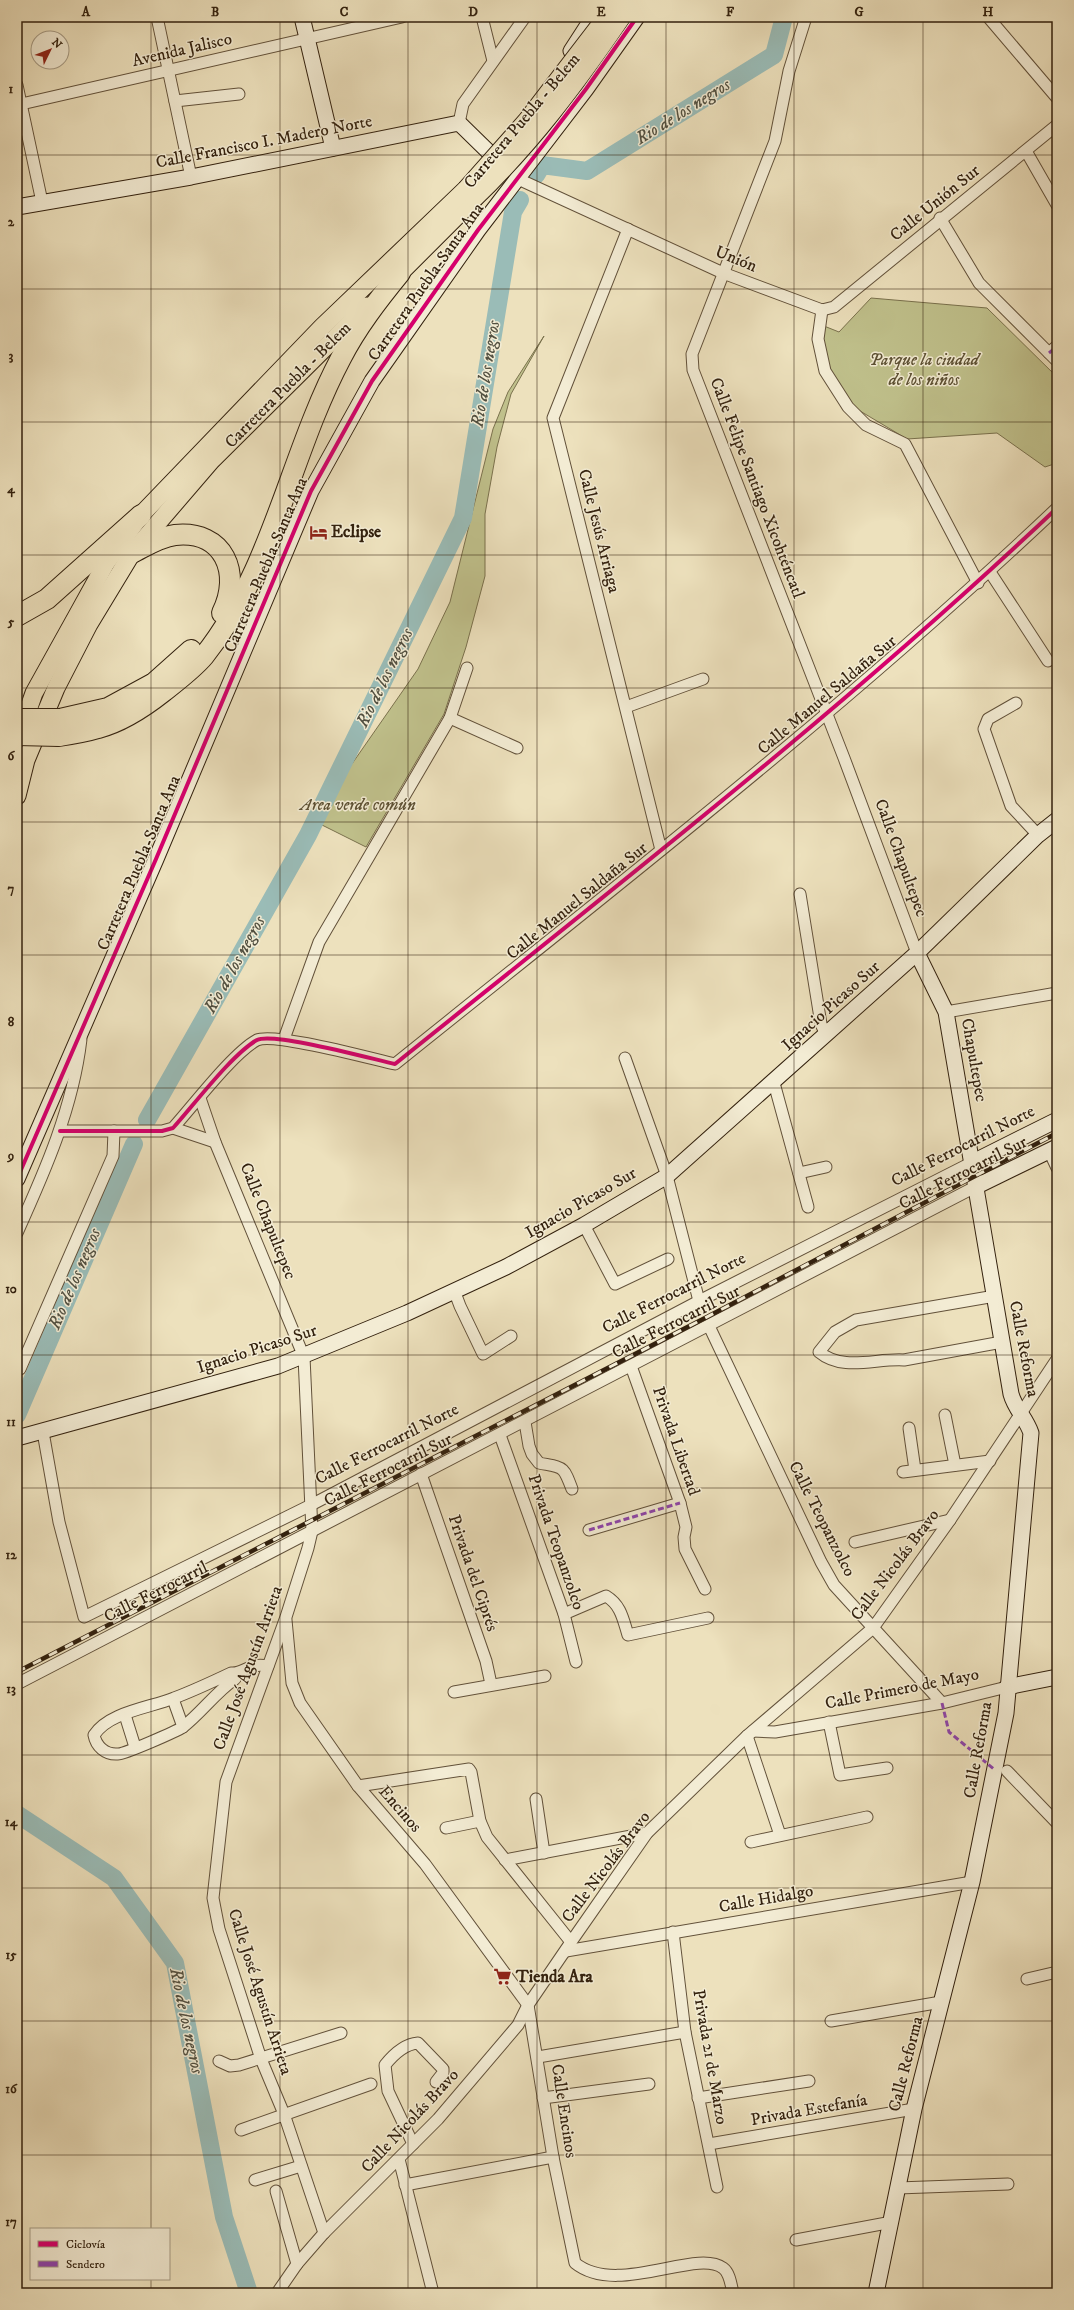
<svg xmlns="http://www.w3.org/2000/svg" width="1074" height="2310" font-family="'IM FELL DW Pica',serif">
<style>
.green{fill:#c0c18c;stroke:#7a714d}
.lines{fill:none;stroke-linecap:round;stroke-linejoin:round}
.river{stroke:#9abcb7;stroke-width:18}
.street-casing{stroke:#62513a;stroke-width:13}
.secondary-casing{stroke:#33210e;stroke-width:17}
.primary-casing{stroke:#33210e;stroke-width:19}
.highway-casing{stroke:#33210e;stroke-width:22}
.street{stroke:#f3ecd4;stroke-width:11}
.secondary{stroke:#f3ecd4;stroke-width:15}
.primary{stroke:#ede1bd;stroke-width:17}
.highway{stroke:#ede1bd;stroke-width:20}
.rail-casing{stroke:#33210e;stroke-width:4.5}
.rail{stroke:#f3ecd4;stroke-width:3;stroke-dasharray:9;stroke-linecap:butt}
.primary-bridge-casing{stroke:#33210e;stroke-width:19;stroke-linecap:butt}
.highway-bridge-casing{stroke:#33210e;stroke-width:22;stroke-linecap:butt}
.primary-bridge{stroke:#ede1bd;stroke-width:17}
.highway-bridge{stroke:#ede1bd;stroke-width:20}
.quiet{stroke:#8e44ad;stroke-width:3;stroke-dasharray:6 3;stroke-linecap:butt}
.cycleway-casing{stroke:#f3ecd4;stroke-width:6}
.cycleway{stroke:#d6006c;stroke-width:4}
.grid{fill:none;stroke:#33210e;stroke-width:1;stroke-opacity:0.55}
.labels{text-anchor:middle;dominant-baseline:central;stroke-width:3;stroke-linejoin:round;paint-order:stroke}
.street-label{font-size:17px;fill:#33210e;stroke:#f3ecd4}
.park-label{font-size:17px;font-style:italic;fill:#5d5134;stroke:#f3ecd4}
.poi-label{font-size:17px;font-weight:bold;fill:#33210e;stroke:#f3ecd4;text-anchor:start}
.water-label{font-size:18px;font-style:italic;fill:#525041;stroke:#f3ecd4}
.neatline{fill:none;stroke:#33210e;stroke-width:1.5}
.grid-label{font-size:13px;text-anchor:middle;font-weight:bold;fill:#33210e}
</style>
<rect width="100%" height="100%" fill="#ede1bd"/>
<filter id="stains"><feTurbulence type="fractalNoise" baseFrequency=".005" numOctaves="4"/><feColorMatrix values="0 0 0 0 .2 0 0 0 0 .09 0 0 0 0 .02 0 0 0 .5 -.17"/></filter>
<radialGradient id="worn" r=".72"><stop offset=".6" stop-color="#630" stop-opacity="0"/><stop offset="1" stop-color="#630" stop-opacity=".3"/></radialGradient>
<g class="green">
<polygon points="871,298 987,308 1057,377 1057,463 1045,467 997,433 907,439 850,405 826,367 820,341 824,326 839,332"/>
<polygon points="544,336 511,394 497,447 485,514 485,576 466,647 444,714 366,847 316,822 331,794 418,669 450,602 493,429 508,392"/>
</g>
<g class="lines">
<g class="river">
<polyline points="536,175 542,165 587,171 774,55 784,17"/>
<polyline points="147,1120 308,835 463,518 513,212 520,200"/>
<polyline points="17,1415 134,1144"/>
<polyline points="17,1814 114,1878 175,1963 224,2217 249,2293"/>
</g>
<defs>
<g id="street">
<polyline points="157,17 191,177"/>
<polyline points="482,17 493,61"/>
<polyline points="806,17 789,71 775,141 692,354 693,370 844,758 917,953"/>
<polyline points="988,17 1057,98"/>
<polyline points="17,85 42,202"/>
<polyline points="175,101 239,94"/>
<polyline points="17,105 402,17"/>
<polyline points="459,123 463,104 525,17"/>
<polyline points="1026,151 1057,205"/>
<polyline points="516,178 723,273 822,310 834,307 1057,125"/>
<polyline points="940,218 979,283 1057,361"/>
<polyline points="628,229 553,418 661,850"/>
<polyline points="822,310 818,339 825,371 848,407 866,425 905,444 978,583"/>
<polyline points="1049,353 1057,346"/>
<polyline points="990,572 1048,661"/>
<polyline points="1016,703 988,719 984,729 1011,806 1038,835"/>
<polyline points="626,707 703,679"/>
<polyline points="450,718 517,748"/>
<polyline points="800,894 821,1024 826,1035"/>
<polyline points="946,1012 1057,993"/>
<polyline points="284,1039 319,942 450,718 467,668"/>
<polyline points="625,1058 667,1176 699,1301"/>
<polyline points="774,1083 808,1207"/>
<polyline points="200,1098 215,1142 304,1357 312,1531 308,1548 286,1617 226,1782 213,1898 219,1929 261,2059 284,2114 324,2233"/>
<polyline points="173,1128 215,1142"/>
<path d="M60,1131H162L173,1128C193,1106 233,1053 257,1040C274,1032 372,1059 395,1064C619,884 848,706 1057,508"/>
<polyline points="1049,1151 1057,1168"/>
<polyline points="799,1173 826,1167"/>
<polyline points="584,1225 615,1284 668,1259"/>
<path d="M17,1233C45,1171 73,1108 81,1039"/>
<polyline points="454,1290 460,1306 483,1354 511,1336"/>
<path d="M995,1296L856,1320L835,1332L819,1352C843,1372 876,1358 904,1360L1002,1342"/>
<polyline points="709,1326 821,1562 834,1585 942,1703"/>
<polyline points="631,1366 680,1503 686,1527 684,1537 685,1549 705,1589"/>
<polyline points="20,1369 113,1156 114,1131"/>
<polyline points="945,1415 955,1465"/>
<path d="M525,1422L529,1446L532,1454L539,1463C564,1468 563,1465 572,1489"/>
<polyline points="909,1428 915,1470"/>
<polyline points="43,1432 59,1522 84,1617 311,1505 699,1301 973,1162"/>
<polyline points="500,1435 564,1614 576,1662"/>
<polyline points="903,1472 990,1461"/>
<polyline points="421,1474 486,1661 491,1684"/>
<polyline points="589,1530 680,1503"/>
<polyline points="855,1542 950,1520"/>
<path d="M564,1614L606,1596C621,1605 623,1619 628,1635L708,1618"/>
<path d="M286,1620L292,1683L300,1703L358,1786L425,1864L528,2005L553,2157L575,2263C617,2297 696,2248 723,2268C730,2273 731,2285 733,2293"/>
<path d="M236,1673L235,1679C216,1692 202,1712 183,1727C177,1731 125,1754 118,1754C105,1755 96,1746 94,1735C109,1712 149,1708 174,1698C193,1691 212,1682 231,1673C245,1674 248,1662 268,1666"/>
<polyline points="17,1684 977,1186"/>
<polyline points="454,1692 545,1676"/>
<polyline points="173,1699 183,1727"/>
<polyline points="125,1715 135,1747"/>
<polyline points="829,1722 840,1775 887,1768"/>
<polyline points="753,1731 775,1732 942,1703 1007,1687"/>
<polyline points="747,1736 780,1835"/>
<polyline points="1007,1771 1057,1823"/>
<polyline points="358,1786 469,1769 471,1772 480,1821 487,1837 571,1942"/>
<polyline points="536,1799 544,1853"/>
<polyline points="446,1828 480,1821"/>
<polyline points="751,1842 867,1817"/>
<polyline points="505,1860 647,1833"/>
<polyline points="673,1932 685,2032 717,2187"/>
<polyline points="566,1951 972,1882"/>
<polyline points="1027,1979 1057,1972"/>
<polyline points="831,2021 941,2002"/>
<polyline points="538,2057 685,2032"/>
<polyline points="219,2061 230,2066 239,2065 341,2033"/>
<polyline points="543,2098 649,2084"/>
<polyline points="698,2098 809,2081"/>
<polyline points="241,2130 371,2084"/>
<path d="M413,2144L388,2091L385,2065C393,2055 405,2044 418,2043L443,2069V2073L436,2082"/>
<polyline points="709,2144 914,2109"/>
<polyline points="399,2159 433,2293"/>
<polyline points="255,2180 301,2166"/>
<polyline points="405,2185 553,2157"/>
<polyline points="898,2188 1008,2184"/>
<polyline points="276,2191 297,2264"/>
<polyline points="796,2240 892,2222"/>
<polyline points="277,2293 297,2264 324,2233 438,2119 518,2025 528,2005 571,1942 647,1833 747,1736 873,1628 950,1520 1057,1359"/>
</g>
<g id="secondary">
<polyline points="302,17 333,148"/>
<polyline points="571,51 593,17"/>
<polyline points="17,207 191,177 459,123 503,166"/>
<polyline points="973,1162 1057,1120"/>
<polyline points="17,1179 156,859 311,491 372,381 478,230 586,89 637,17"/>
<polyline points="977,1186 1057,1147"/>
<polyline points="17,1438 278,1366 407,1313 506,1267 584,1225 667,1176 917,953 1038,835 1057,820"/>
<polyline points="1007,1687 1057,1677"/>
<path d="M876,2293L914,2109L972,1882L1006,1713L1031,1433C1026,1418 1015,1409 1011,1394L946,1012L917,953"/>
</g>
<g id="primary">
<polyline points="391,282 474,199"/>
<polyline points="21,730 34,693 79,612 106,563 141,515 322,327 466,189"/>
<polyline points="17,796 26,760 56,688 89,624 132,553 211,461 367,306"/>
</g>
<g id="highway">
<path d="M132,553C146,546 159,537 175,535C224,530 242,573 222,613"/>
<polyline points="17,616 47,599 141,515"/>
<polyline points="60,719 108,708 154,683 191,650"/>
<path d="M59,736C72,734 85,732 98,728C121,722 144,707 163,692C177,681 193,669 204,656C273,569 290,454 341,358C357,327 378,300 400,273"/>
</g>
</defs>
<use href="#street" class="street-casing"/>
<use href="#secondary" class="secondary-casing"/>
<use href="#primary" class="primary-casing"/>
<use href="#highway" class="highway-casing"/>
<use href="#street" class="street"/>
<use href="#secondary" class="secondary"/>
<use href="#primary" class="primary"/>
<use href="#highway" class="highway"/>
<defs>
<polyline id="rail" points="17,1672 705,1318 1057,1133"/>
</defs>
<use href="#rail" class="rail-casing"/>
<use href="#rail" class="rail"/>
<defs>
<g id="primary-bridge">
<polyline points="466,189 527,120 606,17"/>
<path d="M474,199C532,143 577,83 622,17"/>
</g>
<g id="highway-bridge">
<polyline points="17,719 60,719"/>
<polyline points="17,735 59,736"/>
</g>
</defs>
<use href="#primary-bridge" class="primary-bridge-casing"/>
<use href="#highway-bridge" class="highway-bridge-casing"/>
<use href="#primary-bridge" class="primary-bridge"/>
<use href="#highway-bridge" class="highway-bridge"/>
<g class="quiet">
<polyline points="1049,353 1057,346"/>
<polyline points="589,1530 680,1503"/>
<polyline points="942,1703 949,1732 995,1770"/>
</g>
<defs>
<g id="cycleway">
<path d="M60,1131H162L173,1128C193,1106 233,1053 257,1040C274,1032 372,1059 395,1064C619,884 848,706 1057,508"/>
<polyline points="17,1179 156,859 311,491 372,381 478,230 586,89 637,17"/>
</g>
</defs>
<use href="#cycleway" class="cycleway-casing"/>
<use href="#cycleway" class="cycleway"/>
</g>
<path class="grid" d="M151,17V2229M280,17V2293M408,17V2293M537,17V2293M666,17V2293M794,17V2293M923,17V2293M17,155H1057M17,289H1057M17,422H1057M17,555H1057M17,688H1057M17,822H1057M17,955H1057M17,1088H1057M17,1222H1057M17,1355H1057M17,1488H1057M17,1622H1057M17,1755H1057M17,1888H1057M17,2021H1057M17,2155H1057M151,2279V2293"/>
<defs>
<symbol id="hotel-bare" viewBox="-9 -9 18 18"><path d="M-6-4.5h1.5V1H6V5H4.5V3h-9V5H-6ZM-4 0a1.8 1.8 0 1 1 3.6 0ZM.5 0V-2.5h3Q6-2.5 6 0Z" fill="#8f2418" stroke="#f3ecd4" stroke-width="2.5" paint-order="stroke"/></symbol>
<symbol id="supermarket-bare" viewBox="-9 -9 18 18"><path d="M-6-5.5h2.5l.6 2H6L4.5 2H-2.5L-4.4-4H-6ZM-1.5 3.2a1.3 1.3 0 1 0 .1 0ZM3 3.2a1.3 1.3 0 1 0 .1 0Z" fill="#8f2418" stroke="#f3ecd4" stroke-width="2.5" paint-order="stroke"/></symbol>
</defs>
<g fill-rule="evenodd">
<use href="#hotel-bare" x="306" y="520" width="25" height="25"/>
<use href="#supermarket-bare" x="490" y="1964" width="25" height="25"/>
</g>
<g class="labels">
<g class="street-label">
<text transform="translate(182 50) rotate(-13)">Avenida Jalisco</text>
<text transform="translate(522 121) rotate(-50)">Carretera Puebla - Belem</text>
<text transform="translate(264 142) rotate(-11)">Calle Francisco I. Madero Norte</text>
<text transform="translate(935 203) rotate(-39)">Calle Unión Sur</text>
<text transform="translate(736 259) rotate(22)">Unión</text>
<text transform="translate(426 282) rotate(-55)">Carretera Puebla-Santa Ana</text>
<text transform="translate(288 385) rotate(-45)">Carretera Puebla - Belem</text>
<text transform="translate(757 488) rotate(69)">Calle Felipe Santiago Xicohténcatl</text>
<text transform="translate(599 531) rotate(76)">Calle Jesús Arriaga</text>
<text transform="translate(266 565) rotate(-67)">Carretera Puebla-Santa Ana</text>
<text transform="translate(827 695) rotate(-40)">Calle Manuel Saldaña Sur</text>
<text transform="translate(901 858) rotate(70)">Calle Chapultepec</text>
<text transform="translate(139 863) rotate(-67)">Carretera Puebla-Santa Ana</text>
<text transform="translate(577 901) rotate(-39)">Calle Manuel Saldaña Sur</text>
<text transform="translate(831 1006) rotate(-42)">Ignacio Picaso Sur</text>
<text transform="translate(974 1060) rotate(80)">Chapultepec</text>
<text transform="translate(963 1146) rotate(-27)">Calle Ferrocarril Norte</text>
<text transform="translate(963 1173) rotate(-27)">Calle Ferrocarril Sur</text>
<text transform="translate(581 1203) rotate(-30)">Ignacio Picaso Sur</text>
<text transform="translate(268 1221) rotate(68)">Calle Chapultepec</text>
<text transform="translate(674 1293) rotate(-27)">Calle Ferrocarril Norte</text>
<text transform="translate(676 1322) rotate(-27)">Calle Ferrocarril Sur</text>
<text transform="translate(257 1349) rotate(-18)">Ignacio Picaso Sur</text>
<text transform="translate(1024 1349) rotate(79)">Calle Reforma</text>
<text transform="translate(676 1441) rotate(71)">Privada Libertad</text>
<text transform="translate(387 1444) rotate(-27)">Calle Ferrocarril Norte</text>
<text transform="translate(388 1470) rotate(-27)">Calle Ferrocarril Sur</text>
<text transform="translate(822 1519) rotate(63)">Calle Teopanzolco</text>
<text transform="translate(556 1542) rotate(71)">Privada Teopanzolco</text>
<text transform="translate(895 1565) rotate(-53)">Calle Nicolás Bravo</text>
<text transform="translate(473 1573) rotate(71)">Privada del Ciprés</text>
<text transform="translate(156 1592) rotate(-27)">Calle Ferrocarril</text>
<text transform="translate(248 1668) rotate(-70)">Calle José Agustín Arrieta</text>
<text transform="translate(902 1689) rotate(-11)">Calle Primero de Mayo</text>
<text transform="translate(978 1750) rotate(-80)">Calle Reforma</text>
<text transform="translate(400 1809) rotate(49)">Encinos</text>
<text transform="translate(606 1867) rotate(-53)">Calle Nicolás Bravo</text>
<text transform="translate(766 1899) rotate(-10)">Calle Hidalgo</text>
<text transform="translate(260 1992) rotate(72)">Calle José Agustín Arrieta</text>
<text transform="translate(710 2057) rotate(80)">Privada 21 de Marzo</text>
<text transform="translate(906 2064) rotate(-76)">Calle Reforma</text>
<text transform="translate(809 2110) rotate(-10)">Privada Estefanía</text>
<text transform="translate(564 2111) rotate(81)">Calle Encinos</text>
<text transform="translate(410 2121) rotate(-47)">Calle Nicolás Bravo</text>
</g>
<g class="park-label">
<text x="924" y="360">Parque la ciudad<tspan x="924" dy="20">de los niños</tspan></text>
<text x="358" y="805">Area verde común</text>
</g>
<g class="poi-label">
<text x="331" y="532">Eclipse</text>
<text x="516" y="1977">Tienda Ara</text>
</g>
<g class="water-label">
<text transform="translate(683 112) rotate(-32)">Rio de los negros</text>
<text transform="translate(486 374) rotate(-81)">Rio de los negros</text>
<text transform="translate(385 678) rotate(-64)">Rio de los negros</text>
<text transform="translate(235 965) rotate(-61)">Rio de los negros</text>
<text transform="translate(75 1279) rotate(-67)">Rio de los negros</text>
<text transform="translate(186 2021) rotate(78)">Rio de los negros</text>
</g>
</g>
<rect width="1074" height="2310" fill="none" stroke="#ede1bd" stroke-width="44"/>
<rect x="30" y="2228" width="140" height="52" fill="#f3ecd4" stroke="#a69b85"/>
<rect x="38" y="2241" width="20" height="6" fill="#d6006c" stroke="#a69b85"/>
<text x="66" y="2248" font-size="12" fill="#33210e">Ciclovía</text>
<rect x="38" y="2261" width="20" height="6" fill="#8e44ad" stroke="#a69b85"/>
<text x="66" y="2268" font-size="12" fill="#33210e">Sendero</text>
<g transform="translate(50 50) rotate(47)"><circle r="19" fill="#f3ecd4" stroke="#a69b85"/>
<path d="M0-3L7 15L0 10L-7 15Z" fill="#8f2418"/>
<text y="-6" font-size="11" font-weight="bold" text-anchor="middle" fill="#33210e">N</text>
</g>
<rect x="22" y="22" width="1030" height="2266" class="neatline"/>
<g class="grid-label">
<text x="86" y="16">A</text>
<text x="215" y="16">B</text>
<text x="344" y="16">C</text>
<text x="473" y="16">D</text>
<text x="601" y="16">E</text>
<text x="730" y="16">F</text>
<text x="859" y="16">G</text>
<text x="988" y="16">H</text>
<text x="11" y="93">1</text>
<text x="11" y="226">2</text>
<text x="11" y="360">3</text>
<text x="11" y="493">4</text>
<text x="11" y="626">5</text>
<text x="11" y="760">6</text>
<text x="11" y="893">7</text>
<text x="11" y="1026">8</text>
<text x="11" y="1160">9</text>
<text x="11" y="1293">10</text>
<text x="11" y="1426">11</text>
<text x="11" y="1559">12</text>
<text x="11" y="1693">13</text>
<text x="11" y="1826">14</text>
<text x="11" y="1959">15</text>
<text x="11" y="2093">16</text>
<text x="11" y="2226">17</text>
</g>
<rect width="100%" height="100%" filter="url(#stains)"/>
<rect width="100%" height="100%" fill="url(#worn)"/>
</svg>
